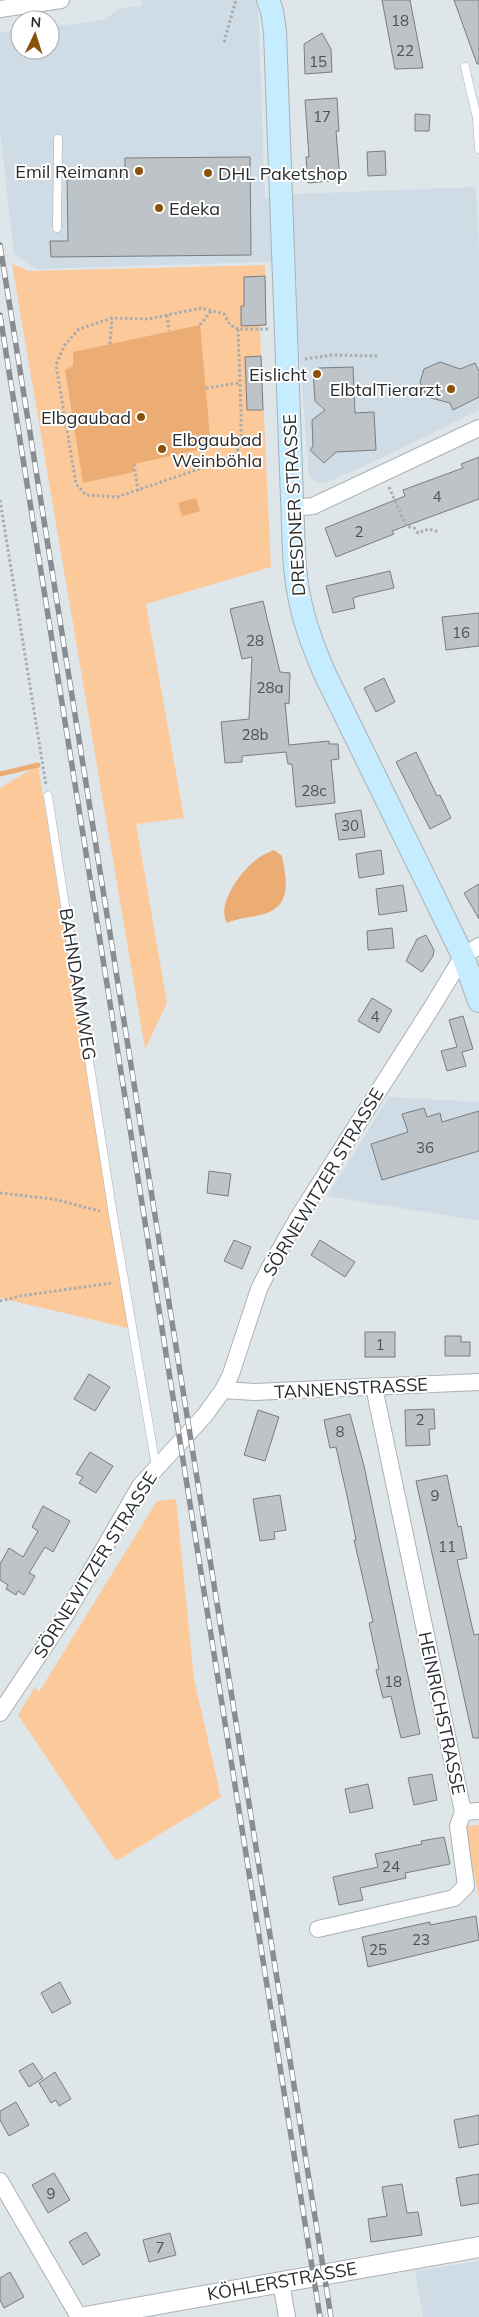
<svg xmlns="http://www.w3.org/2000/svg" width="479" height="2317" font-family="Mulish,sans-serif">
<style>
.built{fill:#cfdce5}
.green{fill:#fcc99b}
.water{fill:#ebad73}
.lines{fill:none;stroke-linecap:round;stroke-linejoin:round}
.stream{stroke:#ebad73;stroke-width:5}
.building{fill:#bdc3c7;stroke:#777d81}
.service-casing{stroke:#abb1b5;stroke-width:9}
.minor-casing{stroke:#abb1b5;stroke-width:18}
.tertiary-casing{stroke:#abb1b5;stroke-width:22}
.secondary-casing{stroke:#abb1b5;stroke-width:24}
.path{stroke:#a7acb0;stroke-width:3;stroke-dasharray:2.5 2.5;stroke-linecap:butt}
.service{stroke:#fff;stroke-width:8}
.minor{stroke:#fff;stroke-width:16}
.tertiary{stroke:#fff;stroke-width:20}
.secondary{stroke:#c6ecff;stroke-width:22}
.rail-casing{stroke:#898d91;stroke-width:5.5}
.rail{stroke:#fff;stroke-width:4;stroke-dasharray:11;stroke-linecap:butt}
.poi-dot{fill:#8b510a;stroke:#fff;stroke-width:2}
.labels{text-anchor:middle;dominant-baseline:central;stroke-width:4;stroke-linejoin:round;paint-order:stroke}
.number-label{font-size:15px;fill:#4f5254}
.poi-label{font-size:18px;fill:#2a2c2e;stroke:#fff;text-anchor:end}
.street-label{font-size:18px;fill:#2a2c2e;stroke:#fff}
</style>
<rect width="100%" height="100%" fill="#dfe6ea"/>
<g class="built">
<polygon points="142,0 258,0 265,198 293,194 476,187 479,249 479,410 382,458 323,484 309,478 298,335 296,261 36,269 14,254 0,132 0,32 20,30 20,50 50,50 50,27 104,20 120,8 142,6"/>
<polygon points="389,1097 479,1102 479,1221 327,1196"/>
<polygon points="479,2261 479,2317 423,2317 415,2271"/>
</g>
<g class="green">
<polygon points="12,264 29,271 265,265 266,326 260,326 260,330 271,567 146,604 184,818 136,824 167,1003 145,1049"/>
<polygon points="38,765 128,1328 0,1298 0,788"/>
<polygon points="176,1499 194,1679 221,1797 116,1861 18,1715 35,1687 39,1692 157,1501"/>
<polygon points="479,1825 479,1897 464,1826"/>
</g>
<g class="water">
<polygon points="200,325 211,447 134,464 134,472 83,483 65,370 73,366 73,352"/>
<polygon points="196,498 200,511 182,516 178,503"/>
<path d="M274,850L282,856C285,873 292,899 273,910C261,918 242,916 227,923C216,904 241,871 257,859C262,855 268,853 274,850Z"/>
</g>
<g class="lines">
<polyline class="stream" points="0,774 38,765"/>
</g>
<g class="building">
<polygon points="382,0 410,0 423,68 395,69"/>
<polygon points="454,0 479,0 479,64 477,64"/>
<polygon points="322,33 331,49 332,72 305,74 304,44"/>
<polygon points="337,98 339,131 336,131 340,180 308,183 306,157 309,157 305,100"/>
<polygon points="415,114 430,115 429,131 415,131"/>
<polygon points="385,151 386,175 368,176 367,152"/>
<polygon points="250,157 251,255 51,257 50,241 68,241 67,174 125,174 125,158"/>
<polygon points="265,276 266,325 241,326 241,306 244,306 244,277"/>
<polygon points="261,356 263,410 247,410 245,357"/>
<polygon points="440,362 460,369 475,363 479,371 479,397 453,410 450,403 427,397 420,382 424,369"/>
<polygon points="353,367 355,413 374,412 376,450 336,452 324,463 310,450 313,446 312,420 325,410 315,401 313,371 319,368"/>
<polygon points="479,457 479,499 392,531 394,534 336,557 325,528 405,496 403,490 463,468 461,464"/>
<polygon points="390,571 394,588 359,596 353,598 355,608 333,613 326,586"/>
<polygon points="263,601 280,672 290,673 289,704 285,703 289,745 329,741 329,744 338,744 339,759 331,760 335,803 296,807 292,764 288,764 286,752 242,756 242,762 225,763 221,722 249,719 252,657 242,659 230,609"/>
<polygon points="479,613 479,646 446,650 442,617"/>
<polygon points="384,678 395,702 376,712 364,688"/>
<polygon points="416,752 437,796 440,795 451,818 430,829 396,762"/>
<polygon points="361,810 365,837 339,840 335,814"/>
<polygon points="381,850 384,874 359,878 356,854"/>
<polygon points="479,884 479,919 464,893"/>
<polygon points="403,885 407,911 379,915 376,889"/>
<polygon points="392,928 394,948 368,950 367,931"/>
<polygon points="426,935 434,950 433,956 422,972 406,961 417,939"/>
<polygon points="372,998 392,1010 379,1033 358,1021"/>
<polygon points="463,1016 473,1049 462,1052 466,1066 447,1071 441,1051 457,1047 449,1020"/>
<polygon points="424,1108 427,1117 440,1113 442,1122 479,1111 479,1151 382,1180 371,1144 408,1132 402,1114"/>
<polygon points="209,1171 231,1174 228,1196 207,1193"/>
<polygon points="234,1240 251,1247 242,1269 224,1261"/>
<polygon points="320,1240 355,1262 345,1277 311,1255"/>
<rect x="365" y="1332" width="30" height="25"/>
<polygon points="445,1336 461,1336 461,1342 470,1342 470,1356 445,1356"/>
<polygon points="89,1374 110,1387 95,1411 74,1399"/>
<polygon points="434,1409 435,1429 429,1429 430,1445 406,1446 405,1410"/>
<polygon points="258,1410 279,1417 265,1461 244,1455"/>
<polygon points="350,1414 364,1466 420,1734 401,1738 391,1696 383,1698 376,1670 379,1669 369,1623 373,1622 354,1540 356,1540 348,1500 336,1447 330,1448 324,1420"/>
<polygon points="90,1452 113,1466 96,1493 79,1483 83,1477 76,1474"/>
<polygon points="447,1475 458,1527 461,1526 467,1558 457,1560 474,1635 479,1634 479,1738 473,1738 416,1481"/>
<polygon points="280,1495 286,1530 274,1532 275,1539 260,1541 253,1499"/>
<polygon points="43,1506 70,1521 53,1552 45,1547 29,1573 35,1576 24,1595 18,1591 16,1595 6,1589 8,1585 0,1580 0,1564 9,1548 23,1557 38,1531 32,1527"/>
<polygon points="432,1774 437,1800 414,1805 408,1778"/>
<polygon points="368,1784 373,1808 350,1813 345,1789"/>
<polygon points="444,1837 450,1864 405,1873 406,1878 360,1888 363,1900 339,1905 333,1877 378,1867 375,1854 422,1844 421,1841"/>
<polygon points="476,1916 479,1940 368,1967 362,1937 430,1922 430,1925"/>
<polygon points="60,1982 71,2003 52,2013 41,1993"/>
<polygon points="33,2063 43,2078 29,2087 19,2071"/>
<polygon points="55,2072 71,2099 59,2106 56,2100 51,2103 39,2083"/>
<polygon points="16,2102 29,2125 9,2136 0,2120 0,2111"/>
<polygon points="479,2115 479,2144 459,2148 454,2120"/>
<polygon points="54,2173 70,2200 48,2213 32,2185"/>
<polygon points="479,2174 479,2203 461,2206 456,2178"/>
<polygon points="402,2184 407,2213 418,2212 422,2235 371,2242 368,2219 387,2216 382,2187"/>
<polygon points="86,2232 100,2255 83,2265 69,2242"/>
<polygon points="170,2233 176,2255 149,2262 143,2240"/>
<polygon points="10,2272 24,2297 4,2308 0,2300 0,2278"/>
</g>
<g class="lines">
<defs>
<g id="service">
<polyline points="465,67 477,118 479,149"/>
<polyline points="57,228 58,139"/>
<polyline points="48,796 113,1215 156,1467"/>
</g>
<g id="minor">
<polyline points="0,9 61,0"/>
<polyline points="293,508 313,506 479,428"/>
<polyline points="223,1390 254,1392 479,1382"/>
<polyline points="0,1713 65,1616 140,1486 205,1415 223,1390 231,1374 259,1289 270,1267 299,1216 432,1007 463,956 479,946"/>
<polyline points="463,1812 479,1811"/>
<polyline points="318,1929 454,1898 466,1886 458,1826 463,1812 374,1387"/>
<polyline points="0,2181 79,2317"/>
<polyline points="281,2282 287,2317"/>
</g>
<polyline id="tertiary" points="85,2317 479,2247"/>
<path id="secondary" d="M268,0L272,11L275,32L294,553C296,598 306,630 324,672L463,956L479,1001"/>
</defs>
<use href="#service" class="service-casing"/>
<use href="#minor" class="minor-casing"/>
<use href="#tertiary" class="tertiary-casing"/>
<use href="#secondary" class="secondary-casing"/>
<g class="path">
<polyline points="224,42 236,0"/>
<polyline points="167,315 169,331"/>
<polyline points="200,325 211,311"/>
<polyline points="238,329 230,325 224,314 201,308 148,319 112,318 79,329 64,346 56,365 76,484 86,495 117,497 220,462 237,453 241,438 241,410 238,329 268,329"/>
<polyline points="110,344 112,318"/>
<polyline points="305,359 332,355 379,356"/>
<polyline points="206,388 239,383"/>
<polyline points="134,464 138,491"/>
<polyline points="389,487 406,526 414,528 418,533 429,529 439,532"/>
<polyline points="0,500 46,785"/>
<polyline points="0,1193 53,1199 100,1211"/>
<polyline points="0,1301 20,1296 112,1283"/>
</g>
<use href="#service" class="service"/>
<use href="#minor" class="minor"/>
<use href="#tertiary" class="tertiary"/>
<use href="#secondary" class="secondary"/>
<defs>
<g id="rail">
<polyline points="0,245 331,2317"/>
<polyline points="0,315 320,2317"/>
</g>
</defs>
<use href="#rail" class="rail-casing"/>
<use href="#rail" class="rail"/>
</g>
<g class="poi-dot">
<circle cx="139" cy="171" r="5"/>
<circle cx="208" cy="173" r="5"/>
<circle cx="159" cy="208" r="5"/>
<circle cx="317" cy="374" r="5"/>
<circle cx="451" cy="389" r="5"/>
<circle cx="141" cy="417" r="5"/>
<circle cx="162" cy="449" r="5"/>
</g>
<g class="labels">
<g class="number-label">
<text x="400" y="20">18</text>
<text x="405" y="50">22</text>
<text x="318" y="61">15</text>
<text x="322" y="116">17</text>
<text x="437" y="496">4</text>
<text x="359" y="531">2</text>
<text x="461" y="632">16</text>
<text x="255" y="640">28</text>
<text x="270" y="687">28a</text>
<text x="255" y="734">28b</text>
<text x="314" y="790">28c</text>
<text x="350" y="825">30</text>
<text x="375" y="1016">4</text>
<text x="425" y="1147">36</text>
<text x="380" y="1344">1</text>
<text x="420" y="1419">2</text>
<text x="340" y="1431">8</text>
<text x="435" y="1495">9</text>
<text x="447" y="1546">11</text>
<text x="393" y="1681">18</text>
<text x="391" y="1866">24</text>
<text x="421" y="1939">23</text>
<text x="378" y="1949">25</text>
<text x="51" y="2193">9</text>
<text x="160" y="2247">7</text>
</g>
<g class="poi-label">
<text x="129" y="171">Emil Reimann</text>
<text x="218" y="173" text-anchor="start">DHL Paketshop</text>
<text x="169" y="208" text-anchor="start">Edeka</text>
<text x="307" y="374">Eislicht</text>
<text x="441" y="389">ElbtalTierarzt</text>
<text x="131" y="417">Elbgaubad</text>
<text x="172" y="439" text-anchor="start">Elbgaubad<tspan x="172" dy="21">Weinböhla</tspan></text>
</g>
<g class="street-label">
<text transform="translate(294 505) rotate(-93)">DRESDNER STRASSE</text>
<text transform="translate(78 984) rotate(81)">BAHNDAMMWEG</text>
<text transform="translate(323 1182) rotate(-59)">SÖRNEWITZER STRASSE</text>
<text transform="translate(351 1388) rotate(-3)">TANNENSTRASSE</text>
<text transform="translate(95 1565) rotate(-58)">SÖRNEWITZER STRASSE</text>
<text transform="translate(442 1713) rotate(78)">HEINRICHSTRASSE</text>
<text transform="translate(282 2281) rotate(-10)">KÖHLERSTRASSE</text>
</g>
</g>
<g transform="translate(35 35) rotate(4)"><circle r="24" fill="#ffffff" stroke="#aaabab"/>
<path d="M0-4L9 19L0 12L-9 19Z" fill="#8b510a"/>
<text y="-8" font-size="14" font-weight="bold" text-anchor="middle" fill="#2a2c2e">N</text>
</g>
</svg>
